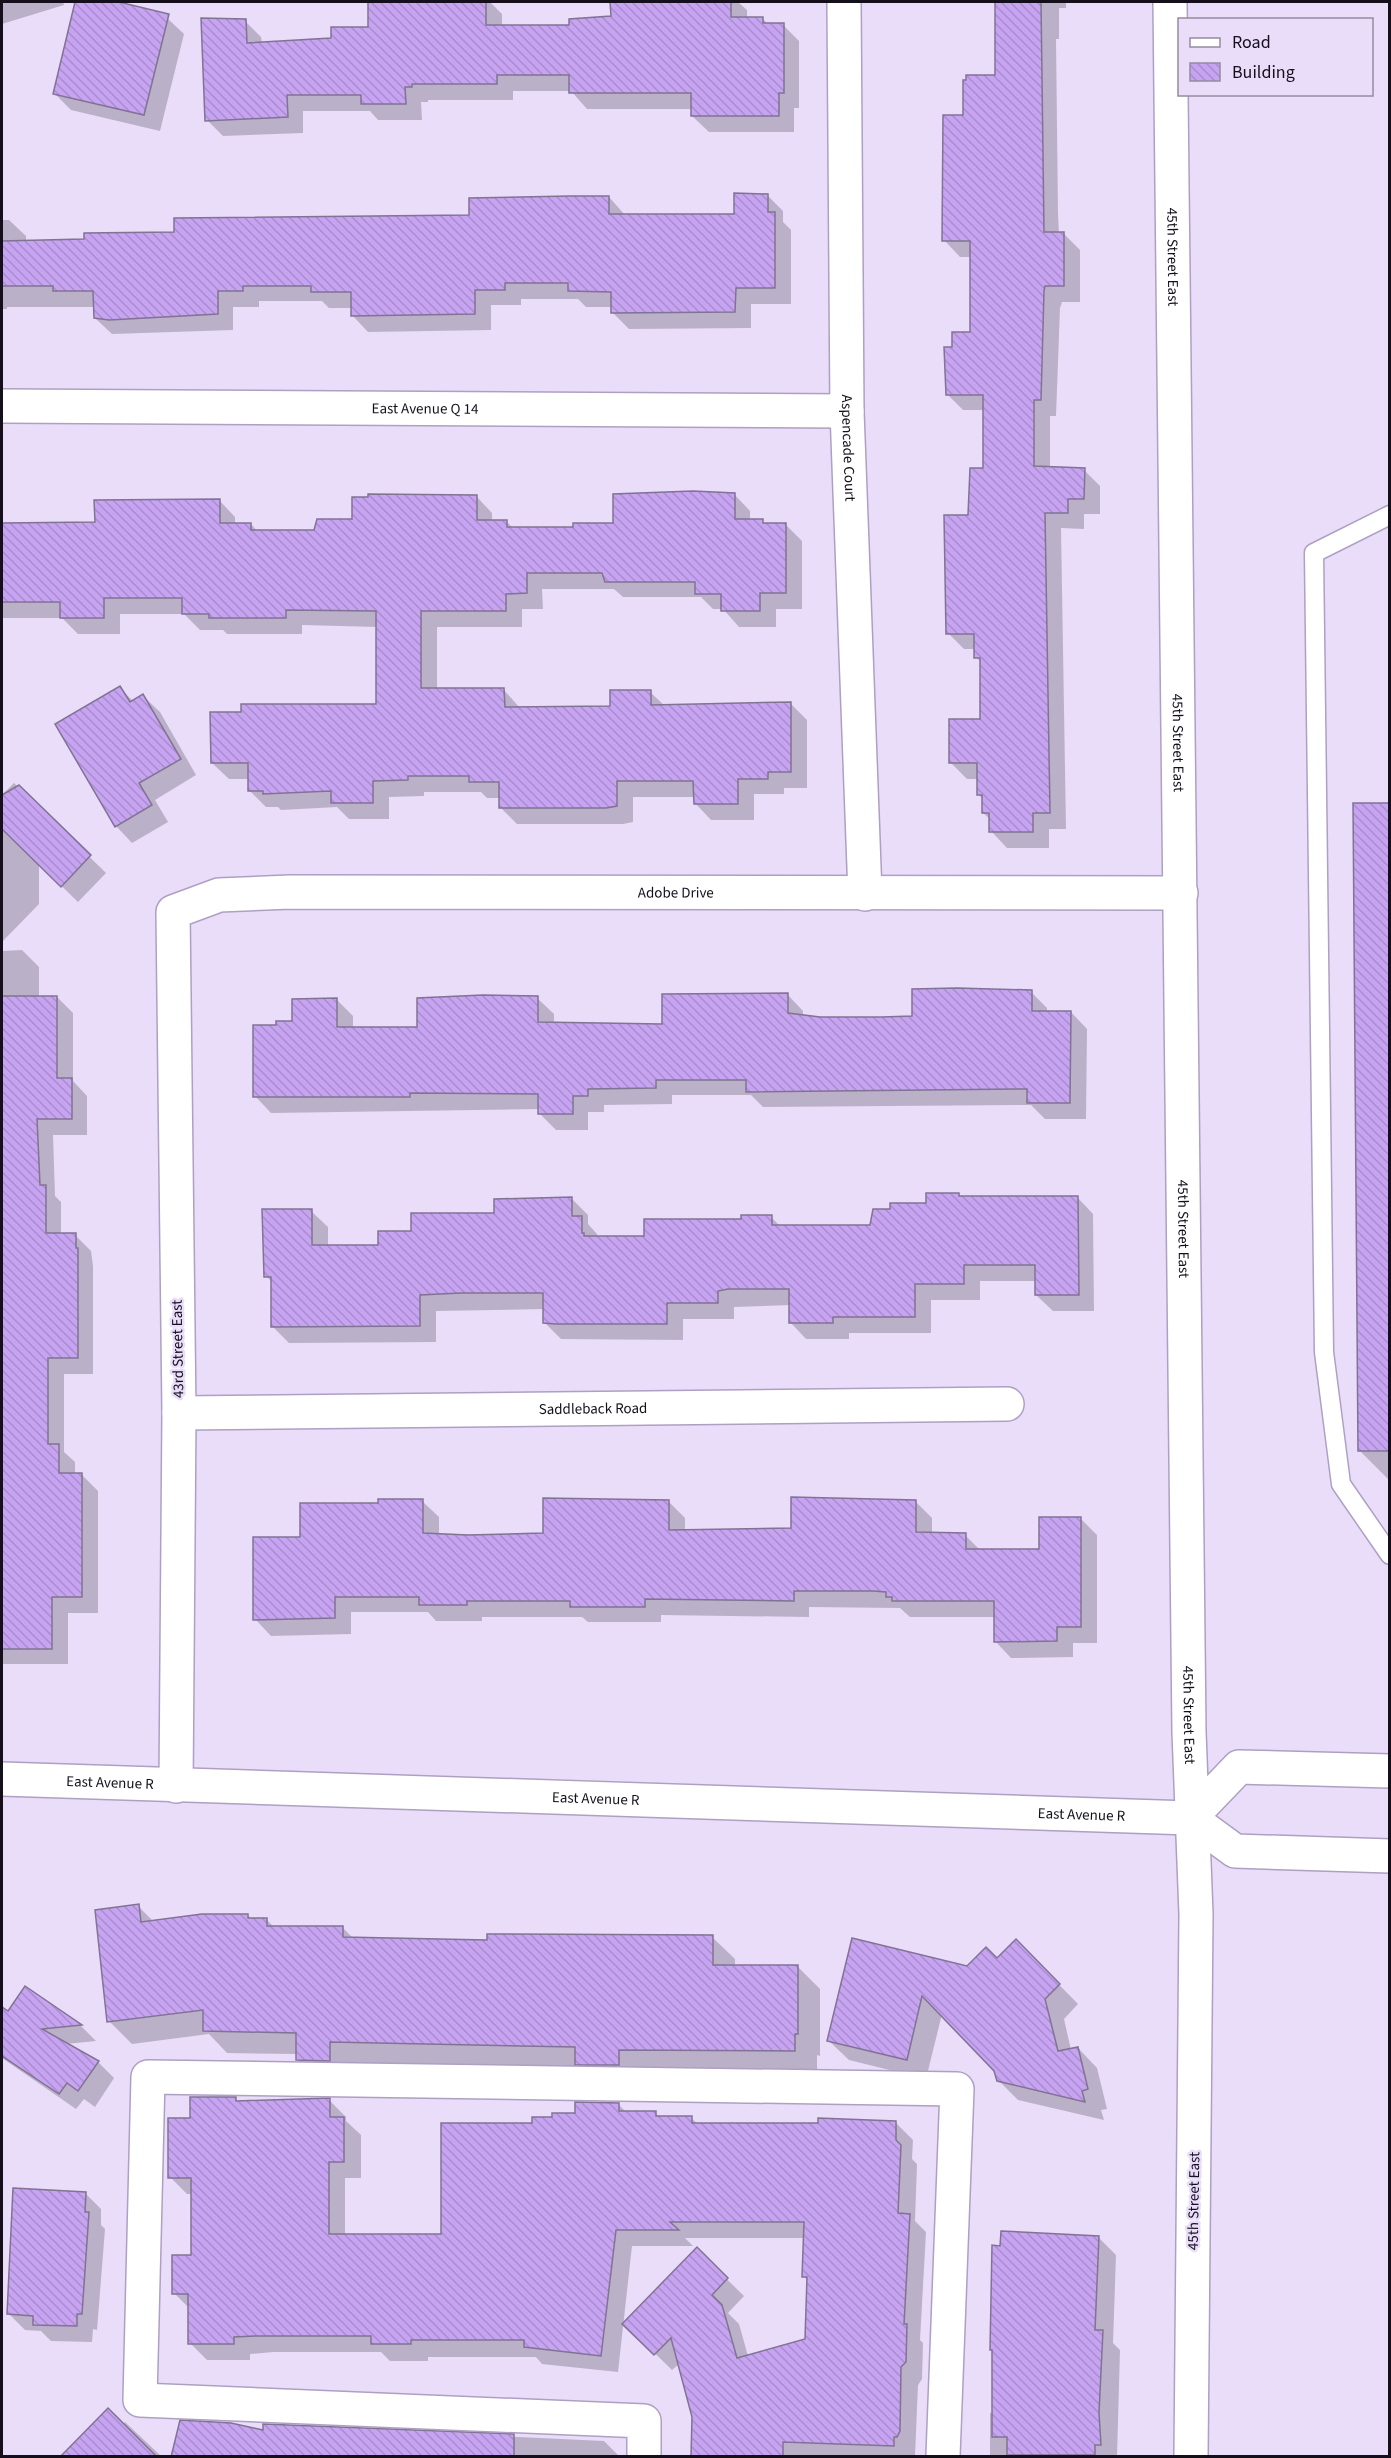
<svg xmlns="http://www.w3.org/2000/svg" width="1391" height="2458" font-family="'Source Sans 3',sans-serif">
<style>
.shadow{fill:#0003}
.building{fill:url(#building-back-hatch);stroke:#817393;stroke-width:1.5}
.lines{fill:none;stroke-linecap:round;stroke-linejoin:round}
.lane-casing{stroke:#aea0c2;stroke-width:21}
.street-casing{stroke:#aea0c2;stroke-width:36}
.secondary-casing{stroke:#aea0c2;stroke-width:36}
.lane{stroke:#fff;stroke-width:18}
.street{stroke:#fff;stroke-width:33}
.secondary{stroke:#fff;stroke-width:33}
.labels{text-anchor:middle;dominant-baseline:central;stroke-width:5;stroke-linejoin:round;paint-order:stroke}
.street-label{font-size:15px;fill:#150f1c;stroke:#e9ddfa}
</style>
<defs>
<pattern id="building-back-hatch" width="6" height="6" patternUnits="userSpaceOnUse" patternTransform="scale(1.5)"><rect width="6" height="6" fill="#c7a4f2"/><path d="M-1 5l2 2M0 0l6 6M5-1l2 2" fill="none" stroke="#aa8ccf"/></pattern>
</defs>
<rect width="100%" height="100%" fill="#e9ddfa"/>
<g class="shadow">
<polygon points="2,2 63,2 64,5 2,24"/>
<polygon points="369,2 490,2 502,14 502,26 571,26 612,17 612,2 738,2 747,10 747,18 762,18 769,25 783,25 799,41 799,108 794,108 794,132 709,132 692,116 692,109 587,109 571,91 513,91 513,100 428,100 428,102 421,102 422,120 378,120 370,111 303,111 303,133 223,136 207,120 245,21 261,37 262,43 332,39 369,28"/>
<polygon points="996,2 1066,2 1066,8 1059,8 1059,39 1056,39 1058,214 1059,234 1064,234 1080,250 1080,302 1062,302 1060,308 1056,416 1050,416 1050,468 1084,470 1100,486 1100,514 1084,514 1084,529 1061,528 1066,829 1049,829 1049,848 1007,848 991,831 991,820 983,813 983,799 978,794 978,779 967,779 951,763 982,721 982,663 976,657 976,649 964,649 948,633 970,516 984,470 984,410 963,410 947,394 953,349 971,333 971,257 960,257 944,240 965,117 996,77"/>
<polygon points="167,18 184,34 160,131 71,110 55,94"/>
<polygon points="767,195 783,211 783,222 791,230 791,304 751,304 751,328 629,329 613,313 613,307 586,307 578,299 521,299 521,305 491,305 491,330 368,332 352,315 352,308 329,308 322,301 259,301 259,307 233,307 233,330 112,334 95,318 95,307 7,307 7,309 2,309 2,220 9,220 26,236 26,242 86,240 470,216 609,197 625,215 735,215"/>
<polygon points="734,494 750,511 750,521 762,521 766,525 786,525 802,541 802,609 776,609 776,627 739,627 723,609 713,609 701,597 623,597 614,589 542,589 543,609 522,609 522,627 437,627 437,690 504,690 520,708 612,707 650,692 665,706 791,704 807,720 807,788 784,788 784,794 754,794 754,820 711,820 695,803 695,797 633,797 633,822 623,824 517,824 500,807 500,798 487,798 481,792 424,792 424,796 389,797 389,819 349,819 337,807 281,810 278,807 266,807 250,791 250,779 229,779 212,763 242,713 378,706 378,627 302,625 302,634 227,634 223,630 200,630 184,614 120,614 120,634 78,634 62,618 2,618 2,524 96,524 219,500 235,517 235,524 251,524 258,532 315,532 354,521 476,496 492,513 492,522 507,522 514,529 575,529 614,525"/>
<polygon points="120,688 134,702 143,696 160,712 196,775 155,800 168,822 132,843 116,826"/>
<polygon points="14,783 106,873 78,902 39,864 39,904 2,942 2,795"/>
<polygon points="1390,804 1390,1481 1359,1450 1354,805"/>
<polygon points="22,950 39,967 39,997 57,997 73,1013 73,1081 87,1096 87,1135 53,1135 55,1196 61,1202 61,1235 75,1235 91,1251 93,1266 93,1374 64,1374 64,1452 75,1462 75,1475 82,1475 98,1491 98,1613 68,1613 68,1664 2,1664 2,951"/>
<polygon points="1031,992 1047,1008 1047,1012 1071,1012 1087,1029 1086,1119 1045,1119 1031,1105 763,1107 751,1095 672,1095 672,1104 604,1105 604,1112 588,1112 588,1130 556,1130 540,1114 540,1109 271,1113 255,1096 278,1026 294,1022 337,1000 353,1016 353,1028 418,1028 418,999 429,997 537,998 554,1014 554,1024 664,1025 664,995 674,994 787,994 803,1011 803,1016 820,1018 914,1018"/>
<polygon points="959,1194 962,1197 1077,1197 1093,1214 1094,1311 1053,1311 1036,1295 1036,1281 980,1281 980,1300 931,1300 931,1333 849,1333 849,1339 806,1339 790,1322 790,1305 734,1307 734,1319 683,1319 683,1340 561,1339 544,1322 544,1309 436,1311 436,1342 289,1343 273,1327 272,1282 266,1276 311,1211 328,1227 328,1247 379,1247 412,1232 572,1199 588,1215 588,1224 597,1234 597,1237 646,1237 771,1217 780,1226 871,1226 891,1211 927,1204"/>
<polygon points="422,1501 439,1517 439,1535 545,1535 668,1501 685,1518 685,1532 793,1529 916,1502 932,1518 932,1534 965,1535 981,1551 1040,1551 1081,1519 1097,1535 1097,1643 1073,1643 1073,1657 1011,1658 995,1641 995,1617 910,1617 900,1608 809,1607 809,1617 661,1615 661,1622 588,1622 582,1617 482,1617 482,1621 436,1621 428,1612 351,1612 351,1634 271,1636 255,1619 301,1539 379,1505"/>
<polygon points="138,1906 154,1922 248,1915 252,1920 267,1920 274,1927 342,1927 354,1939 489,1941 712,1937 735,1959 735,1966 797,1966 820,1989 820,2056 817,2055 817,2073 321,2082 298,2060 298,2054 227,2053 209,2034 132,2044 109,2021"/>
<polygon points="1016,1941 1078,2004 1064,2019 1071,2050 1078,2048 1097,2068 1107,2109 1101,2110 1104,2120 1018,2100 998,2080 996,2070 942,2014 926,2079 849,2060 829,2041 968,1968 997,1960"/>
<polygon points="25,1988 81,2026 96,2041 66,2044 98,2062 114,2078 95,2107 84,2099 76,2109 2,2058 2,2024"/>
<polygon points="235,2099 239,2103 329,2100 346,2117 346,2121 361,2135 361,2178 345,2178 345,2236 442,2236 533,2124 618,2104 627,2113 655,2113 660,2118 691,2118 699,2125 896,2123 913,2140 912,2159 917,2164 915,2221 926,2232 920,2340 923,2343 922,2379 918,2385 915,2456 692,2456 694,2416 679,2364 672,2370 625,2324 697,2250 744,2296 728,2313 739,2324 748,2356 807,2340 808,2281 803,2276 805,2238 685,2238 693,2246 632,2246 618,2372 542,2364 536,2357 428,2357 428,2361 390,2361 381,2352 273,2352 250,2354 250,2360 207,2360 190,2343 190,2309 174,2293 192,2256 192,2194 187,2194 170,2177 192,2120"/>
<polygon points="85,2193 101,2209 101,2225 105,2229 97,2330 93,2329 92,2342 51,2341 41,2331 25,2330 9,2314"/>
<polygon points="1098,2237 1116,2255 1113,2343 1120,2350 1117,2456 990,2456 990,2413 994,2413 994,2352 991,2349"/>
<polygon points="125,2422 161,2456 62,2456 123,2425"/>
<polygon points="264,2425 604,2441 619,2456 172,2456 264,2432"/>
</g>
<g class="building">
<polygon points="75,2 119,2 169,14 144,115 53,94"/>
<polygon points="368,2 486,2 486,25 569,25 569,19 611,16 610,2 731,2 731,17 763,17 763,23 784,23 784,93 779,93 779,116 691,116 691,93 569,93 569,75 497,75 497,84 412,84 412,87 405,87 406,104 361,104 361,95 287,95 288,117 205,121 201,18 246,19 247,43 331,38 331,27 368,27"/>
<polygon points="995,2 1041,2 1044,232 1064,232 1064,286 1045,286 1044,291 1041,400 1034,400 1034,466 1085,468 1084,499 1068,499 1068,513 1045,513 1050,813 1033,813 1033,832 989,832 989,813 982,813 982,795 977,795 977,763 949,763 949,719 980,719 980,658 974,658 974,634 946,634 944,515 968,515 970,468 983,468 983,395 946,395 944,347 952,347 952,332 970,332 970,241 942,241 943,115 963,115 963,80 966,80 966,75 995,75"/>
<polygon points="734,193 768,194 768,212 775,212 775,288 736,288 735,312 611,313 611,292 568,291 568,283 505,283 505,290 475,290 475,314 351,316 351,292 311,292 311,286 243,286 243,291 218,291 218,314 109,320 94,318 93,291 53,291 53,286 2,286 2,241 84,239 84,233 174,232 174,218 469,215 469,198 570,196 609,196 609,214 734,214"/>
<polygon points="693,491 735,493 735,519 763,519 763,523 786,523 786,593 760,593 760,611 721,611 721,594 695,594 695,582 605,582 602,573 527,573 527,593 506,594 506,611 421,611 421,688 504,688 505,707 610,706 610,690 651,690 651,705 791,702 791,772 768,772 768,779 738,779 738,804 694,804 693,781 617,781 617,806 606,808 499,808 499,782 469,782 469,776 408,776 408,780 373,781 373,803 331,803 331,791 263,794 263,791 248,791 248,763 211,763 210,712 241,712 241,704 376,704 376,611 286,610 286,618 209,618 209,614 182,614 182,598 104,598 104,618 60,618 60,602 2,602 2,523 95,522 94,500 220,499 220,523 251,523 251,530 314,530 317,519 352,519 352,497 368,497 368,494 477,495 477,520 507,520 507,527 573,527 573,523 613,523 613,494"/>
<polygon points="120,686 130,702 143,694 181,759 139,783 152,805 115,827 55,724"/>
<polygon points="19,785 91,855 61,887 2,829 2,795"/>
<polygon points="1353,803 1389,803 1389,1451 1358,1451"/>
<polygon points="957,988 1032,990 1032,1011 1071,1011 1070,1103 1027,1103 1027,1089 746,1092 746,1080 656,1080 656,1088 588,1089 588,1096 573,1096 573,1114 538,1114 538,1094 410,1093 410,1097 253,1097 253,1025 276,1025 276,1021 292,1021 292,999 337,998 337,1027 417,1027 417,998 483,995 538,996 538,1022 662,1024 662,994 788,993 788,1013 820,1017 882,1017 912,1016 912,989"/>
<polygon points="2,996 57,996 57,1078 72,1078 72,1119 37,1119 40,1185 46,1185 46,1233 76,1233 76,1248 78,1248 78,1358 48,1358 48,1444 59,1444 59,1473 82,1473 82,1597 52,1597 52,1649 2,1649"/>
<polygon points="926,1193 959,1193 959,1196 1078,1196 1079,1295 1035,1295 1035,1265 964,1265 964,1284 915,1284 915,1317 833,1317 833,1323 789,1323 789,1289 728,1289 718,1291 718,1303 667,1303 667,1324 556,1324 543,1323 543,1293 461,1293 420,1295 420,1326 271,1327 271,1277 264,1277 262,1209 312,1209 312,1245 378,1245 378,1231 411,1231 411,1213 494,1213 494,1199 572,1197 572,1216 582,1216 582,1233 584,1233 584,1236 644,1236 644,1219 741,1219 741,1215 772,1215 772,1225 870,1225 873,1209 890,1209 890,1203 926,1203"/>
<polygon points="791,1497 916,1500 916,1532 966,1533 966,1549 1039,1549 1039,1517 1081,1517 1081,1627 1057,1627 1057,1641 994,1642 994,1601 892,1601 892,1597 886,1597 886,1592 873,1591 794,1591 794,1601 645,1599 645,1607 570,1607 570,1601 467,1601 467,1605 419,1605 419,1597 335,1597 335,1618 253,1620 253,1537 300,1537 300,1503 378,1503 378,1499 423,1499 423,1533 468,1535 543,1533 543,1498 669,1500 669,1530 791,1528"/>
<polygon points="139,1904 141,1922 202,1914 248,1914 248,1918 267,1918 267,1926 343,1926 343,1937 487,1940 487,1934 713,1935 713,1965 798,1965 798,2034 795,2034 795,2051 619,2050 619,2065 575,2065 575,2047 330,2042 330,2061 296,2060 296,2033 203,2031 203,2010 107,2022 95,1910"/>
<polygon points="852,1938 967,1966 986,1947 997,1958 1016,1939 1060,1984 1045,1999 1058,2051 1078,2047 1088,2089 1082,2091 1085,2102 997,2081 994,2071 922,1996 907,2060 827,2041"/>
<polygon points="25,1986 82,2025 42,2029 99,2061 78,2091 67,2083 59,2094 2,2056 2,2007 8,2011"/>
<polygon points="190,2097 236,2097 236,2101 330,2098 330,2117 344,2117 344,2162 329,2162 329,2234 441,2234 441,2123 532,2123 532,2117 552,2117 552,2113 575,2113 575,2102 619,2103 619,2111 656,2111 656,2116 692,2116 692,2123 818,2123 818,2118 896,2121 896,2140 901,2145 898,2213 910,2214 904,2324 907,2324 906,2362 901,2367 900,2431 897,2437 894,2437 894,2446 783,2442 783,2457 691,2457 692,2417 671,2338 654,2355 622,2324 697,2247 728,2278 712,2295 722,2305 737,2358 805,2339 807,2277 802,2277 804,2222 670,2222 679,2230 616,2230 601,2356 524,2347 524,2340 411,2340 411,2344 371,2344 371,2336 255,2336 234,2337 234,2344 188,2344 188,2294 172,2294 172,2255 191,2255 191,2178 168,2178 168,2118 190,2118"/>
<polygon points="13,2188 86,2192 85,2212 89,2212 82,2314 77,2314 77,2326 33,2325 33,2316 7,2314"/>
<polygon points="1001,2231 1099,2236 1095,2330 1103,2330 1099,2413 1101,2445 1095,2445 1095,2455 1007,2455 1007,2437 992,2437 992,2350 990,2350 992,2245 1000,2246"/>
<polygon points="108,2408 157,2457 60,2457"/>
<polygon points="180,2420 231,2423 263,2430 263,2424 514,2434 514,2457 171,2457"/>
</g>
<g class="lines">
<defs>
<polyline id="lane" points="1390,515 1314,553 1324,1352 1341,1484 1390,1555"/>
<g id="street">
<path id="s1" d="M844,2L847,411L865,894"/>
<path id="s2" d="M1170,2L1189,1732L1196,1914L1191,2456"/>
<path id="s3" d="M2,406L847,411"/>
<path id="s4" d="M179,1413L1007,1404"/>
<path id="s5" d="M176,1786L179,1413L173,912L219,895L290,892L1181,893"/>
<polyline points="644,2456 644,2421 140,2400 148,2077 957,2089 943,2456"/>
</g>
<g id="secondary">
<path id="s6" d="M2,1779L1190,1818L1235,1851L1390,1856"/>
<polyline points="1190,1818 1239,1767 1390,1771"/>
</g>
</defs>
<use href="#lane" class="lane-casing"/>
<use href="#street" class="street-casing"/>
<use href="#secondary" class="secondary-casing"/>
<use href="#lane" class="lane"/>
<use href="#street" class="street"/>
<use href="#secondary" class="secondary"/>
</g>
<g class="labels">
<g class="street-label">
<text stroke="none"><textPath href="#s2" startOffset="255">45th Street East</textPath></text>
<text stroke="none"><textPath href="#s3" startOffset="423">East Avenue Q 14</textPath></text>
<text stroke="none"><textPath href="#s1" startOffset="446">Aspencade Court</textPath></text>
<text stroke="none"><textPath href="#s2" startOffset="741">45th Street East</textPath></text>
<text stroke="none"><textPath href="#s5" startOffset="1380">Adobe Drive</textPath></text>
<text stroke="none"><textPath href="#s2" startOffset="1227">45th Street East</textPath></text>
<text transform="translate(178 1349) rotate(-91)">43rd Street East</text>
<text stroke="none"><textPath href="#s4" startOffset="414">Saddleback Road</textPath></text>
<text stroke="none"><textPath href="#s2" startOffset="1713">45th Street East</textPath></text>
<text stroke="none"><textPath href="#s6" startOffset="108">East Avenue R</textPath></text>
<text stroke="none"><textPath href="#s6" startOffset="594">East Avenue R</textPath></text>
<text stroke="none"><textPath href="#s6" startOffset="1080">East Avenue R</textPath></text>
<text transform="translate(1194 2201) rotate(-89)">45th Street East</text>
</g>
</g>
<rect width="1391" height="2458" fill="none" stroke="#150f1c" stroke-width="6"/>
<rect x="1178" y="18" width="195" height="78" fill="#e9ddfa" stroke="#948ba1" stroke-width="1.5"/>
<rect x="1190" y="38" width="30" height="9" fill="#ffffff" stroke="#948ba1" stroke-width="1.5"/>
<text x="1232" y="48" font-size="18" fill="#150f1c">Road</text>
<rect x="1190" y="63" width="30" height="18" fill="url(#building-back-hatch)" stroke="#948ba1" stroke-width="1.5"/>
<text x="1232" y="78" font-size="18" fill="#150f1c">Building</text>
</svg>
